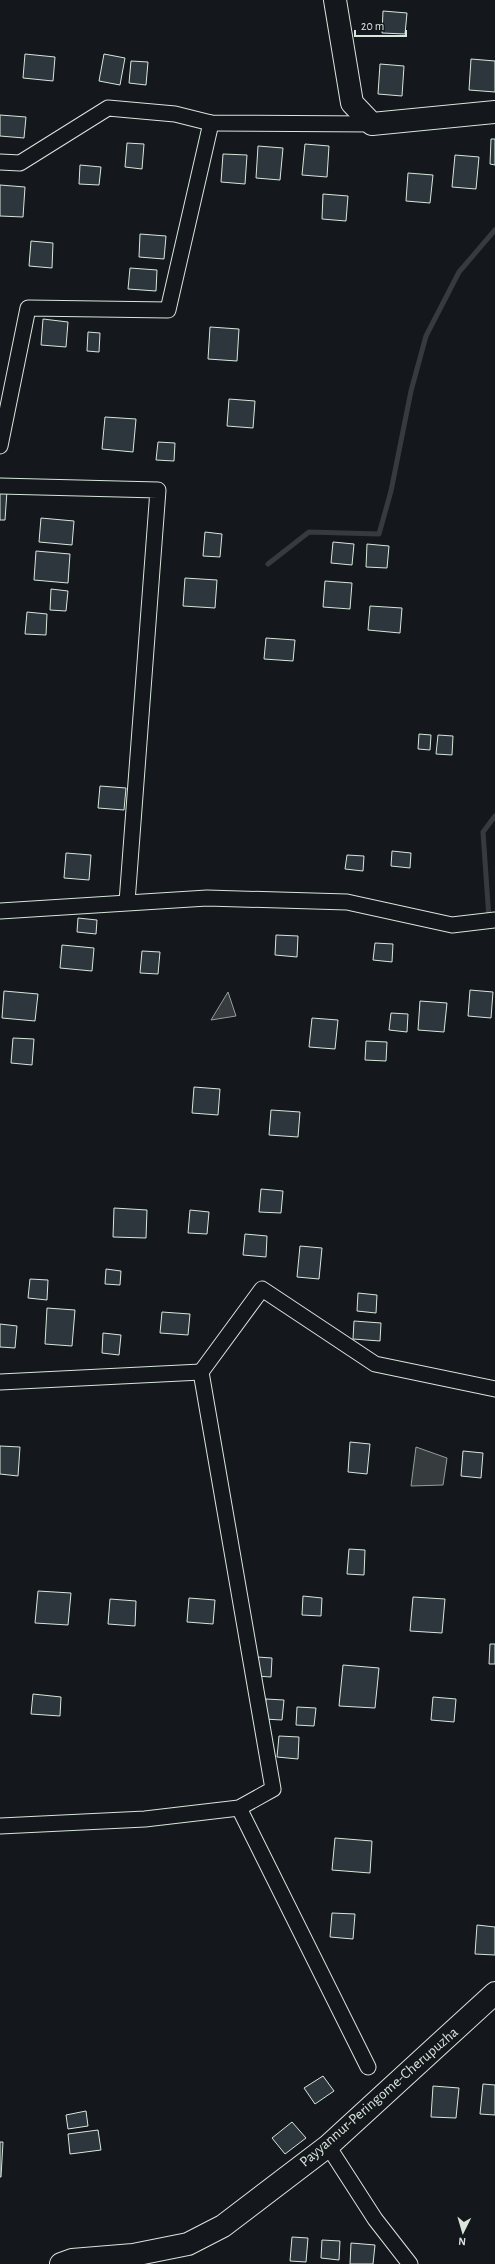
<svg xmlns="http://www.w3.org/2000/svg" width="495" height="2264" font-family="'Alegreya Sans',sans-serif">
<style>
.water{fill:#363b3e;stroke:#939e99}
.lines{fill:none;stroke-linecap:round;stroke-linejoin:round}
.stream{stroke:#363b3e;stroke-width:5}
.building{fill:#2c363c;stroke:#d8e6dc}
.street-casing{stroke:#d8e6dc;stroke-width:17}
.secondary-casing{stroke:#d8e6dc;stroke-width:24}
.street{stroke:#14181c;stroke-width:15}
.secondary{stroke:#14181c;stroke-width:22}
.labels{text-anchor:middle;dominant-baseline:central;stroke-width:3;stroke-linejoin:round;paint-order:stroke}
.street-label{font-size:15px;fill:#d8e6dc;stroke:#14181c}
</style>
<rect width="100%" height="100%" fill="#14181c"/>
<g class="water">
<polygon points="228,992 236,1016 211,1020"/>
<polygon points="416,1447 447,1458 443,1485 411,1486"/>
</g>
<g class="lines">
<g class="stream">
<polyline points="268,564 309,532 379,534 391,491 411,391 426,336 459,272 495,230"/>
<polyline points="489,919 483,832 495,816"/>
</g>
</g>
<g class="building">
<polygon points="383,11 407,13 405,34 382,33"/>
<polygon points="25,54 55,57 53,81 23,78"/>
<polygon points="104,54 125,58 120,85 99,81"/>
<polygon points="471,59 495,61 495,92 469,90"/>
<polygon points="131,61 148,62 146,85 129,83"/>
<polygon points="380,64 404,66 402,96 378,94"/>
<polygon points="0,115 26,117 24,138 0,136"/>
<polygon points="491,139 495,139 495,165 490,164"/>
<polygon points="127,143 144,144 142,169 125,167"/>
<polygon points="305,144 329,146 327,177 302,175"/>
<polygon points="258,146 283,148 280,180 256,178"/>
<polygon points="223,154 247,155 245,184 221,182"/>
<polygon points="455,155 479,157 476,189 452,187"/>
<polygon points="80,165 101,167 99,185 79,184"/>
<polygon points="408,173 433,175 430,203 406,201"/>
<polygon points="0,185 25,187 23,217 0,216"/>
<polygon points="323,194 348,196 346,221 322,219"/>
<polygon points="140,234 166,236 164,259 139,257"/>
<polygon points="31,241 53,243 52,268 29,266"/>
<polygon points="130,268 157,270 156,291 128,289"/>
<polygon points="43,319 68,322 66,347 41,345"/>
<polygon points="210,327 239,329 237,361 208,359"/>
<polygon points="88,332 100,333 99,352 87,351"/>
<polygon points="229,399 255,401 253,428 227,426"/>
<polygon points="105,417 136,419 133,452 102,449"/>
<polygon points="158,442 175,443 174,461 156,460"/>
<polygon points="0,491 7,491 5,520 0,520"/>
<polygon points="41,518 74,521 72,545 39,542"/>
<polygon points="205,532 222,534 220,557 203,556"/>
<polygon points="333,542 354,544 352,565 331,563"/>
<polygon points="367,544 389,546 387,568 366,567"/>
<polygon points="36,551 70,554 68,583 34,580"/>
<polygon points="185,578 217,580 215,608 183,606"/>
<polygon points="325,581 352,583 350,609 323,607"/>
<polygon points="51,589 68,591 66,611 50,610"/>
<polygon points="370,606 402,608 400,633 368,630"/>
<polygon points="27,612 47,614 46,635 25,634"/>
<polygon points="266,638 295,640 293,661 264,659"/>
<polygon points="419,734 431,735 430,750 418,749"/>
<polygon points="438,735 453,736 452,755 436,754"/>
<polygon points="100,786 126,788 124,810 98,808"/>
<polygon points="392,851 411,853 410,868 391,866"/>
<polygon points="66,853 91,855 89,880 64,878"/>
<polygon points="347,855 364,856 363,871 345,869"/>
<polygon points="78,918 97,920 96,934 77,932"/>
<polygon points="276,935 298,936 297,957 275,955"/>
<polygon points="375,943 393,944 392,962 373,960"/>
<polygon points="62,945 94,948 92,971 60,968"/>
<polygon points="142,951 160,952 158,974 140,973"/>
<polygon points="470,990 493,992 491,1018 468,1016"/>
<polygon points="4,991 38,994 35,1021 2,1018"/>
<polygon points="420,1001 447,1003 444,1032 418,1030"/>
<polygon points="391,1013 408,1014 407,1032 389,1030"/>
<polygon points="312,1018 338,1020 335,1049 309,1047"/>
<polygon points="13,1038 34,1039 32,1065 11,1063"/>
<polygon points="366,1041 387,1042 386,1061 365,1060"/>
<polygon points="194,1087 220,1089 218,1115 192,1113"/>
<polygon points="271,1110 300,1112 298,1137 269,1135"/>
<polygon points="261,1189 283,1191 281,1213 259,1212"/>
<polygon points="114,1208 147,1210 146,1238 113,1237"/>
<polygon points="190,1210 209,1212 207,1234 188,1233"/>
<polygon points="245,1234 267,1236 266,1257 243,1255"/>
<polygon points="300,1246 322,1248 319,1279 297,1277"/>
<polygon points="106,1269 121,1271 120,1285 105,1284"/>
<polygon points="30,1279 48,1280 47,1300 28,1298"/>
<polygon points="358,1293 377,1295 376,1313 357,1311"/>
<polygon points="47,1308 75,1310 72,1346 45,1344"/>
<polygon points="162,1312 190,1314 188,1335 160,1333"/>
<polygon points="354,1321 381,1323 380,1341 353,1339"/>
<polygon points="0,1324 17,1326 15,1348 0,1347"/>
<polygon points="103,1333 121,1335 119,1355 102,1353"/>
<polygon points="350,1442 370,1444 367,1474 348,1472"/>
<polygon points="0,1446 20,1447 18,1476 0,1474"/>
<polygon points="463,1451 483,1453 481,1478 461,1476"/>
<polygon points="349,1549 365,1550 364,1575 347,1574"/>
<polygon points="38,1591 71,1593 68,1625 35,1623"/>
<polygon points="303,1596 322,1598 321,1616 302,1615"/>
<polygon points="413,1597 445,1599 442,1633 410,1631"/>
<polygon points="189,1598 215,1600 213,1624 187,1622"/>
<polygon points="110,1599 136,1601 135,1626 108,1624"/>
<polygon points="490,1644 495,1644 495,1664 489,1664"/>
<polygon points="257,1657 272,1658 271,1677 256,1676"/>
<polygon points="343,1665 379,1668 375,1708 339,1706"/>
<polygon points="33,1694 61,1697 60,1716 31,1714"/>
<polygon points="433,1697 456,1699 454,1722 431,1720"/>
<polygon points="266,1699 284,1700 282,1720 264,1719"/>
<polygon points="297,1707 316,1708 314,1726 296,1725"/>
<polygon points="279,1736 299,1737 298,1759 277,1757"/>
<polygon points="335,1838 372,1841 370,1873 332,1870"/>
<polygon points="332,1913 355,1914 353,1939 330,1937"/>
<polygon points="477,1925 495,1927 495,1955 475,1954"/>
<polygon points="323,2076 334,2091 315,2104 304,2088"/>
<polygon points="483,2084 495,2085 495,2115 480,2114"/>
<polygon points="433,2086 459,2088 456,2118 431,2117"/>
<polygon points="86,2111 88,2126 68,2129 66,2115"/>
<polygon points="292,2122 306,2138 285,2154 272,2138"/>
<polygon points="98,2130 101,2150 70,2154 68,2134"/>
<polygon points="0,2142 3,2142 1,2177 0,2177"/>
<polygon points="292,2237 308,2238 306,2262 290,2261"/>
<polygon points="322,2240 340,2241 339,2260 321,2258"/>
<polygon points="351,2243 375,2245 373,2264 350,2264"/>
</g>
<g class="lines">
<defs>
<g id="street">
<polyline points="0,162 20,163 108,108 175,114 211,123 372,124"/>
<polyline points="0,446 28,308 168,310 211,123"/>
<polyline points="0,486 158,490 127,902"/>
<polyline points="0,911 207,898 347,902 452,925 495,920"/>
<polyline points="0,1382 201,1372"/>
<polyline points="239,1808 368,2067"/>
<polyline points="0,1826 145,1819 239,1808 273,1789 201,1372 262,1289 375,1364 495,1389"/>
<polyline points="328,2146 375,2219 410,2264"/>
</g>
<g id="secondary">
<polyline points="335,0 352,103 372,124 495,112"/>
<polyline points="61,2264 72,2260 133,2255 188,2244 223,2226 328,2146 495,1993"/>
</g>
</defs>
<use href="#street" class="street-casing"/>
<use href="#secondary" class="secondary-casing"/>
<use href="#street" class="street"/>
<use href="#secondary" class="secondary"/>
</g>
<g class="labels">
<g class="street-label">
<text transform="translate(379 2097) rotate(-41)">Payyannur-Peringome-Cherupuzha</text>
</g>
</g>
<g transform="translate(463 2232) rotate(185)" stroke="#14181c" stroke-width="3" paint-order="stroke">
<path d="M0-3L7 15L0 10L-7 15Z" fill="#d8e6dc"/>
<text y="-6" font-size="11" font-weight="bold" text-anchor="middle" fill="#d8e6dc">N</text>
</g>
<path d="M355 30v6h51v-6" fill="none" stroke="#d8e6dc" stroke-width="2"/>
<text x="361" y="30" font-size="12" fill="#d8e6dc" stroke="#14181c" stroke-width="3" paint-order="stroke">20 m</text>
</svg>
